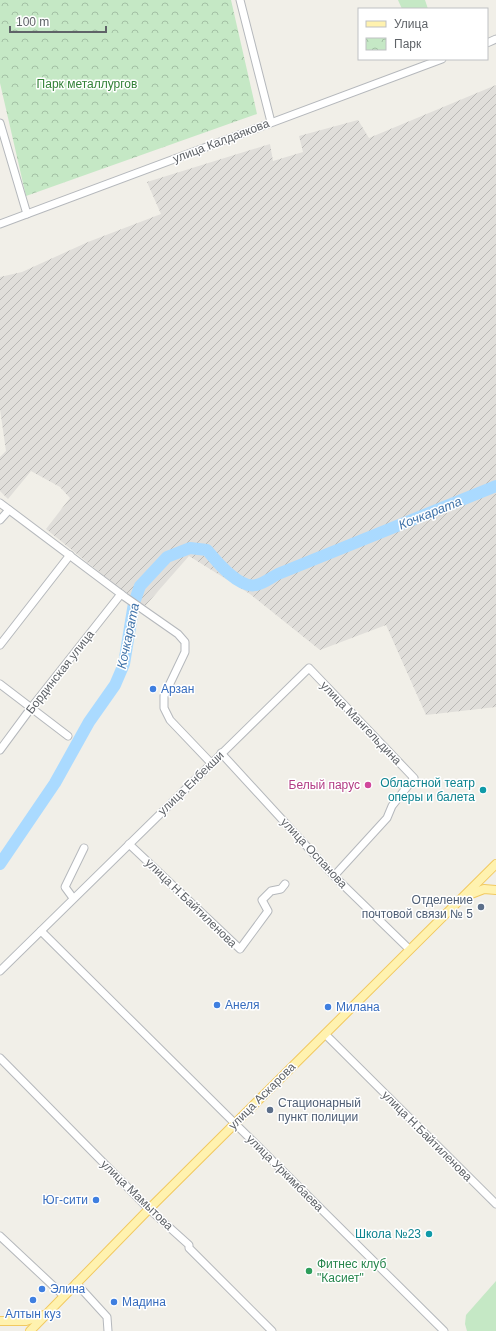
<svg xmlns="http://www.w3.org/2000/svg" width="496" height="1331" font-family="Arial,sans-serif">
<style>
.industrial{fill:url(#industrial-furrows)}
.park{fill:url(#park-crowns)}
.pitch{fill:#c5e8c5}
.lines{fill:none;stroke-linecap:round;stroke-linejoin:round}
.river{stroke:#aadaff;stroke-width:12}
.minor-casing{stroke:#b5b8bc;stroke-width:9}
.major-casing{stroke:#f2c960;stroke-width:10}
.minor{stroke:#fff;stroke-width:7}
.major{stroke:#fff2af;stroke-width:8}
.shop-dot{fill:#3f7fe0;stroke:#fff;stroke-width:1.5}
.hotel-dot{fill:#d1479c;stroke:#fff;stroke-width:1.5}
.culture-dot{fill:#0f9aa8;stroke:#fff;stroke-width:1.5}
.service-dot{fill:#5c6f8a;stroke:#fff;stroke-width:1.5}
.leisure-dot{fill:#2e9e5b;stroke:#fff;stroke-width:1.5}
.labels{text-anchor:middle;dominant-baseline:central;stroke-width:3;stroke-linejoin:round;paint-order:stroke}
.park-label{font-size:12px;fill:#348238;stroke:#fff}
.street-label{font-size:12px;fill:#5f6368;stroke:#fff}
.shop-label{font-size:12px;fill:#366cbe;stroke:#fff;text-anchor:start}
.culture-label{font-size:12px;fill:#0d838f;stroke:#fff;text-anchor:end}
.hotel-label{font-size:12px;fill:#b23c85;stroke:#fff;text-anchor:end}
.service-label{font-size:12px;fill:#4e5e75;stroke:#fff;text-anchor:end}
.leisure-label{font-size:12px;fill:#27864d;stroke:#fff;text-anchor:start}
.water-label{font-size:13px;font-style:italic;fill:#4174aa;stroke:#fff}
</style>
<defs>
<pattern id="industrial-furrows" width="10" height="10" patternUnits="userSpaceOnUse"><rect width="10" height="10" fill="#e0deda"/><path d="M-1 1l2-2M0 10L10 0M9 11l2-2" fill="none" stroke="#b9b8b5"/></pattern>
<pattern id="park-crowns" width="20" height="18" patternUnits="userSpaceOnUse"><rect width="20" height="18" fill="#c5e8c5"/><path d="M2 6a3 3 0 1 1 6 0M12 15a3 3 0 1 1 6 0" fill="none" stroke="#a3c0a4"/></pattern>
</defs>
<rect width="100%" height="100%" fill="#f1efe8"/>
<polygon class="industrial" points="496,85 496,707 426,715 386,625 320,650 250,594 189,556 145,606 129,596 46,529 70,498 60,487 31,471 8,499 0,491 0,457 6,451 0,409 0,277 22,272 88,242 161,214 147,182 270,144 273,161 303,152 299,136 358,120 369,138"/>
<polygon class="park" points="0,0 231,0 257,114 26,196 0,83"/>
<g class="pitch">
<polygon points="398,0 425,0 428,9 402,9"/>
<polygon points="496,1281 496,1331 467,1331 465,1324 466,1315"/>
</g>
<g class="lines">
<path class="river" d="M0,864L55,783L89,722L115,685L124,664L134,603L140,586L167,557L190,548L207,550C217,562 239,589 256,585C263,584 272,577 278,574L496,486"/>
<defs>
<g id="minor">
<polyline points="240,0 271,122"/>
<polyline points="487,43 496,39"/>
<polyline points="0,123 27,214"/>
<polyline points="0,224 442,59"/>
<polyline points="0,503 125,597 178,634 185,642 185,652 164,696 164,708 170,720 211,763"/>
<polyline points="0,520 9,510"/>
<polyline points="0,645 70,555"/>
<polyline points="0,684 68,736"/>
<polyline points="0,750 31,708 121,594"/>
<polyline points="221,753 334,876 409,949"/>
<polyline points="129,844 240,949 268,911 262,900 271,891 281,889 285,884"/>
<polyline points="73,898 65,887 84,848"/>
<polyline points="41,931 444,1331"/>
<polyline points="0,971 309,668 414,778 392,806 387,818 334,876"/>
<polyline points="325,1034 496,1204"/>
<polyline points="0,1058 149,1209 189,1245 189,1248 272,1331"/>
<polyline points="0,1236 64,1296"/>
<polyline points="76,1283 107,1317 108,1331"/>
</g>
<g id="major">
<polyline points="466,896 484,889 496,890"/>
<polyline points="0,1321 26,1321 44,1315"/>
<polyline points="30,1331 149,1209 496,864"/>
</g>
</defs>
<use href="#minor" class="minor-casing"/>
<use href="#major" class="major-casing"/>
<use href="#minor" class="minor"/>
<use href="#major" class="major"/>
</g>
<g class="shop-dot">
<circle cx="153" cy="689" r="4"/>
<circle cx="217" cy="1005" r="4"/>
<circle cx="328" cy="1007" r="4"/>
<circle cx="96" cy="1200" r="4"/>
<circle cx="42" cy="1289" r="4"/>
<circle cx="33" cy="1300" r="4"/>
<circle cx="114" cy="1302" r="4"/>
</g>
<circle class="hotel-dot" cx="368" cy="785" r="4"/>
<g class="culture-dot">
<circle cx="483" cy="790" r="4"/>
<circle cx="429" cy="1234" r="4"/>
</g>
<g class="service-dot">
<circle cx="481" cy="907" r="4"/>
<circle cx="270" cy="1110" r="4"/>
</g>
<circle class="leisure-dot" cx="309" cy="1271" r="4"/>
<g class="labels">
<g class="park-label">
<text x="87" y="84">Парк металлургов</text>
</g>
<g class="street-label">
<text transform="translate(221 141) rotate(-21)">улица Калдаякова</text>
<text transform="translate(60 672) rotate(-52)">Бординская улица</text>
<text transform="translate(361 723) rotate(46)">улица Мангельдина</text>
<text transform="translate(191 783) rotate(-44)">улица Енбекши</text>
<text transform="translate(314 853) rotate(47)">улица Оспанова</text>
<text transform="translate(191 903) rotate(44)">улица Н.Байтиленова</text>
<text transform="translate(262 1096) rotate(-45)">улица Аскарова</text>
<text transform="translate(427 1136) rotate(45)">улица Н.Байтиленова</text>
<text transform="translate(285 1173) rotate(45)">улица Уркимбаева</text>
<text transform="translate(137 1195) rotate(44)">улица Мамытова</text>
</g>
<g class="shop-label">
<text x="161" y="689">Арзан</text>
<text x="225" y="1005">Анеля</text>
<text x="336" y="1007">Милана</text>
<text x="88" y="1200" text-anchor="end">Юг-сити</text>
<text x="50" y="1289">Элина</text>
<text x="122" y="1302">Мадина</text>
<text x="33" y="1314" text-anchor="middle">Алтын куз</text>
</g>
<g class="culture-label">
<text x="475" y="783">Областной театр<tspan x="475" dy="14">оперы и балета</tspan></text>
<text x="421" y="1234">Школа №23</text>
</g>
<g class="hotel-label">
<text x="360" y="785">Белый парус</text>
</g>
<g class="service-label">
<text x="473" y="900">Отделение<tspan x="473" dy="14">почтовой связи № 5</tspan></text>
<text x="278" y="1103" text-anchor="start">Стационарный<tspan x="278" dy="14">пункт полиции</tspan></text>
</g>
<g class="leisure-label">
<text x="317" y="1264">Фитнес клуб<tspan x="317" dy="14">"Касиет"</tspan></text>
</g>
<g class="water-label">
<text transform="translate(430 513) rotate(-22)">Кочкарата</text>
<text transform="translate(128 636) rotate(-78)">Кочкарата</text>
</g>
</g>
<rect x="358" y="8" width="130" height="52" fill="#ffffff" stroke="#bfc1c3"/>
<rect x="366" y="21" width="20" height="6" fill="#fff2af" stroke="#bfc1c3"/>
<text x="394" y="28" font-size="12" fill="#5f6368">Улица</text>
<rect x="366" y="38" width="20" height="12" fill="url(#park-crowns)" stroke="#bfc1c3"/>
<text x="394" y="48" font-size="12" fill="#5f6368">Парк</text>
<path d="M10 26v6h96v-6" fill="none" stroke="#5f6368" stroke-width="2"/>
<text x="16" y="26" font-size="12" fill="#5f6368" stroke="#ffffff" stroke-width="3" paint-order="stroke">100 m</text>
</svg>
